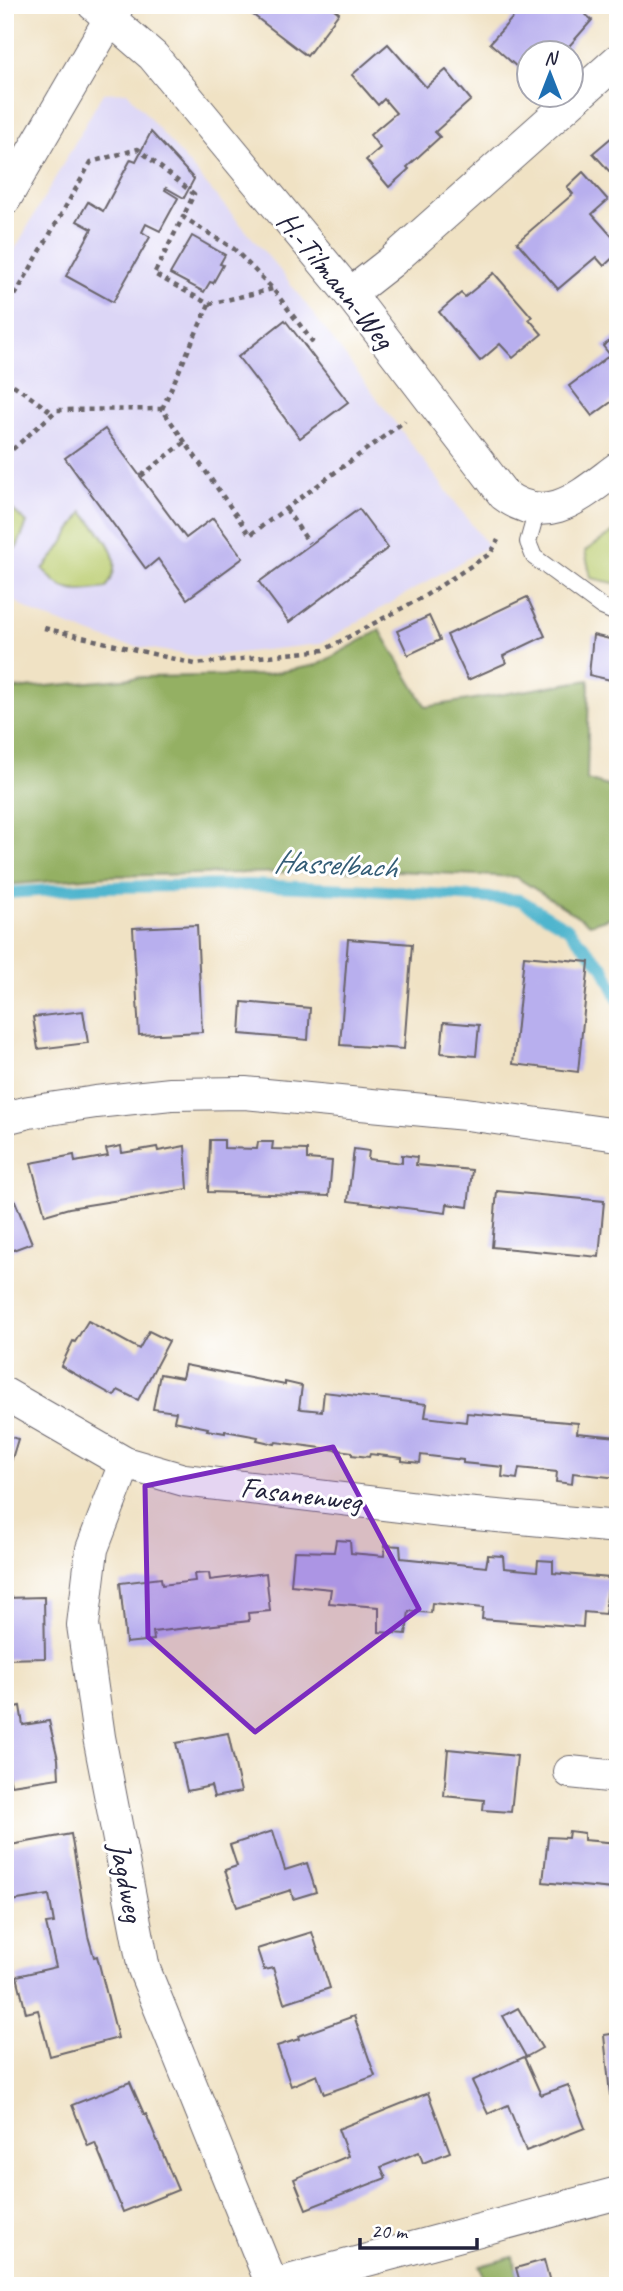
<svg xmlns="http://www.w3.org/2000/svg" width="623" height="2291" font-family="Caveat,sans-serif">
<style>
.built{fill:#dcd6f6}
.green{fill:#bbcd71;stroke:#6e7856;stroke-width:2}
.forest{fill:#94b063;stroke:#5b694f;stroke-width:2}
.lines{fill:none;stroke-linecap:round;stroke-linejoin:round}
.stream{stroke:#50b5ce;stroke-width:12}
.building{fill:#b8afee}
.lane-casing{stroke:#6a656b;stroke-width:18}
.street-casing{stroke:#6a656b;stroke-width:34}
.path{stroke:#6a656b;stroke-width:4.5;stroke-dasharray:5 5;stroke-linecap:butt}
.lane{stroke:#fff;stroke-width:16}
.street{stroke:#fff;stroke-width:32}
.marked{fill:#7b2cbf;fill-opacity:0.2;stroke:#7b2cbf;stroke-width:5;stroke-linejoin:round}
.labels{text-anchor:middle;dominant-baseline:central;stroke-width:6;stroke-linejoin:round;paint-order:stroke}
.street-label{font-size:30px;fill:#22223b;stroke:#fff}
.water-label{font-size:32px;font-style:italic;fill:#345d76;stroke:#fff}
</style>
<rect width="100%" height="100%" fill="#fff"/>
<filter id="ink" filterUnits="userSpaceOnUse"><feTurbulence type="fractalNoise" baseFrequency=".0143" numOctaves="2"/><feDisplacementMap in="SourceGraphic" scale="14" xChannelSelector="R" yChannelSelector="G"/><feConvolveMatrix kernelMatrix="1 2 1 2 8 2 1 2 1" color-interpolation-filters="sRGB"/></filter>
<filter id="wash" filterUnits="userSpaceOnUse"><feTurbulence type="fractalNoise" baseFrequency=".00686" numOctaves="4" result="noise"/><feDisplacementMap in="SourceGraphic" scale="28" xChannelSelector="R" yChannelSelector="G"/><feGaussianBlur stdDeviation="1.57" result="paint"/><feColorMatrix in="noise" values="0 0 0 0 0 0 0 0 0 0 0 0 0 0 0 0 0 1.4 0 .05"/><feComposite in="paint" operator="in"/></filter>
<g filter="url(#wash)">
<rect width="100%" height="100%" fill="#f0e2c4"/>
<polygon class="built" points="127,92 284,275 488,546 320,644 201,657 117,643 36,614 5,595 5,267 103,93"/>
<g class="green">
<polygon points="5,503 27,523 17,547 5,553"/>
<path d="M83,512C102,535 128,557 106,588C76,592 63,595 43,569L58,551Z"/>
<polygon points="618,529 618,584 591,578 585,551"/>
</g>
<g class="forest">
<polygon points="380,630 426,707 589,680 587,780 618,789 618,915 590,924 516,877 377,870 107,876 5,885 5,690 144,677 263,675 317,665"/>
<polygon points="513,2257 521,2286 486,2286 480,2266"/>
</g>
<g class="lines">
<polyline class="stream" points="5,893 102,887 250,885 371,890 520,900 567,928 604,968 618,999"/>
</g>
<g id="blocks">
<g class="building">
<polygon points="240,5 329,5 339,13 307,56"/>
<polygon points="524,5 575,5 592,20 564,52 555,45 548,52 528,52 527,76 490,43"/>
<polygon points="388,44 426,87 446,70 471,100 435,132 440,137 407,167 409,169 389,187 366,160 380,148 370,135 396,113 384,99 378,105 352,75"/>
<polygon points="151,132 194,179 184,198 166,188 165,190 178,198 160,231 146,224 142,232 150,237 113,302 66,276 92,229 77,221 88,202 103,211 131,159 136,161"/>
<polygon points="618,132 618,181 593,153"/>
<polygon points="583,172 608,200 592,214 618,243 618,253 604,266 596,257 558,289 517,242 573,194 567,187"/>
<polygon points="192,236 225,255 220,264 223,265 213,283 210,282 204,292 170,274"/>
<polygon points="494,273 532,317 529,319 542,334 513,358 500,344 480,361 439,312 461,293 465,297"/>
<polygon points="285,320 348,402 300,438 238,357"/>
<polygon points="618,335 618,397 592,416 569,386 610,355 603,346"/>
<polygon points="105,429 186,538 213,518 243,558 187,599 158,559 146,569 65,458"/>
<polygon points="359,509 388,548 289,622 259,582"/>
<polygon points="527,597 545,636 503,656 506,663 468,680 447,635"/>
<polygon points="429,616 440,640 408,655 397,631"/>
<polygon points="593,635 618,641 618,696 612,695 615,681 589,675"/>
<polygon points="197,925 202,1032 139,1035 133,928"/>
<polygon points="348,939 412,944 404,1049 340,1045"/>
<polygon points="524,956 589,962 578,1072 513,1064"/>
<polygon points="242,1002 310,1008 308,1040 240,1034"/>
<polygon points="83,1011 88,1043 38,1049 33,1017"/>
<polygon points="444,1022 479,1025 476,1056 441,1053"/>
<polygon points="210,1140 224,1140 224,1148 257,1149 258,1142 273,1142 272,1149 307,1150 307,1159 332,1161 329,1196 208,1192"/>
<polygon points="121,1146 122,1153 157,1147 158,1151 185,1146 188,1189 69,1208 45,1215 31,1163 74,1155 75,1162 108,1156 106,1149"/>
<polygon points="354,1149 369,1151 368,1159 402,1163 402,1155 417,1157 416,1165 472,1170 468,1207 447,1204 446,1213 348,1201"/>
<polygon points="497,1191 604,1201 599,1257 492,1247"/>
<polygon points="15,1201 32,1243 5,1253 5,1205"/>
<polygon points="88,1321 139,1349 149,1331 169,1341 138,1400 118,1390 114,1396 61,1366 73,1341 75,1342"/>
<polygon points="185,1365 285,1385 285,1382 302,1386 299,1408 302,1409 322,1411 324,1392 427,1404 425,1417 466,1422 467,1413 578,1423 577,1433 618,1437 618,1478 573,1473 572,1484 556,1482 557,1472 519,1468 517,1479 502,1477 503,1467 463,1463 463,1460 421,1455 420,1463 402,1461 402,1458 370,1454 369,1457 352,1455 352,1452 276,1442 275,1444 257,1440 258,1437 225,1431 225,1433 207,1430 208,1428 174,1421 176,1412 153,1409 160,1374 182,1378"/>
<polygon points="5,1435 18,1439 7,1475 10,1477 8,1484 5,1483"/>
<polygon points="336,1540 350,1541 351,1553 384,1556 385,1545 400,1546 401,1558 486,1567 488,1555 503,1556 504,1568 537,1571 538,1560 553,1561 553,1573 609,1578 605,1614 584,1612 583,1627 482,1619 483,1608 432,1603 431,1613 409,1611 406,1634 379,1632 379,1607 329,1603 331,1589 291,1585 294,1551 334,1552"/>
<polygon points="209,1573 210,1580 266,1573 270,1611 248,1613 249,1621 153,1632 154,1640 126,1643 120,1583 161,1578 162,1585 195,1581 194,1574"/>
<polygon points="616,1594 618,1594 618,1628 613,1627"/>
<polygon points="44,1597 45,1658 5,1659 5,1598"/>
<polygon points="20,1706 23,1725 49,1721 58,1759 59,1778 11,1785 5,1752 5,1709"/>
<polygon points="228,1733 241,1792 214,1797 211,1786 187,1791 176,1743"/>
<polygon points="448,1749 517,1756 511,1812 483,1810 484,1800 444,1796"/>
<polygon points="273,1831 285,1870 307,1863 316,1892 293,1899 291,1890 237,1907 225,1870 237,1866 230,1845"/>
<polygon points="569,1831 584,1833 584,1840 618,1843 618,1907 611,1906 612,1889 543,1882 548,1837 568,1838"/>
<polygon points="71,1834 88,1936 94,1957 97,1956 118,2038 50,2056 38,2010 26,2013 17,1976 56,1967 46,1924 54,1923 49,1895 5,1902 5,1846"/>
<polygon points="312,1932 330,1988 284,2003 273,1968 264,1970 257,1949"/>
<polygon points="518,2008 542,2048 526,2057 503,2016"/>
<polygon points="354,2016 375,2076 324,2094 317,2075 291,2086 277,2046 299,2039 298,2036"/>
<polygon points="618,2033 618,2094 610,2095 604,2035"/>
<polygon points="524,2057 541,2095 568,2085 585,2128 526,2151 508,2105 488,2114 472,2081"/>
<polygon points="130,2082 144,2114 146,2114 178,2190 123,2212 95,2143 88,2146 72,2105"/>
<polygon points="428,2093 450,2152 423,2163 419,2152 381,2167 386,2178 306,2209 294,2179 348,2156 338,2129"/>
<polygon points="544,2260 551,2286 521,2286 516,2268"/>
</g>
</g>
</g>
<g filter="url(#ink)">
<use href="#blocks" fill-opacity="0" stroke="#6a656b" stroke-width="2"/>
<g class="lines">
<defs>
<polyline id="lane" points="537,510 528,542 534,557 602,607 618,614"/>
<g id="street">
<path d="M94,5L153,56L350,294L504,495C548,528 581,495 618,468"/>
<polyline points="5,199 118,5"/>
<polyline points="350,294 391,262 618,60"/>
<polyline points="5,1118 29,1112 96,1102 171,1094 245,1093 466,1114 618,1135"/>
<polyline points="5,1394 125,1463 184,1480 442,1511 618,1527"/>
<polyline points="125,1463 92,1549 83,1625 99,1737 144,1969 272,2285"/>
<polyline points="570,1772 618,1777"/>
<polyline points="270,2286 618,2193"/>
</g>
</defs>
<use href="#lane" class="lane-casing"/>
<use href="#street" class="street-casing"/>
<g class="path">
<polyline points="209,304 273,289"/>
<polyline points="5,313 91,162 138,149 194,194 183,217"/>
<polyline points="5,379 53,413"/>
<polyline points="162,409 209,304 154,274 183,217 234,249 273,289 312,341 305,347"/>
<polyline points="5,456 57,410 162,409 250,535 405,421"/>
<polyline points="141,476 185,442"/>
<polyline points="286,509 309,543"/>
<polyline points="44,628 195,664 324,650 423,597 491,553 498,540"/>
</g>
<use href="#lane" class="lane"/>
<use href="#street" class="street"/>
</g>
</g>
<path class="marked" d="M333,1447L419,1609L255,1732L148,1637L145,1486Z"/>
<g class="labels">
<g class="street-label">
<text transform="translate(336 280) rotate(51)">H.-Tilmann-Weg</text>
<text transform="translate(301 1494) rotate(7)">Fasanenweg</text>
<text transform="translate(127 1882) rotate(79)">Jagdweg</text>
</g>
<g class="water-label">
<text transform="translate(335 864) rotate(3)">Hasselbach</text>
</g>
</g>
<rect width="623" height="2291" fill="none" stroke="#fff" stroke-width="28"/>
<g transform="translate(550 74)"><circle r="33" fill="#ffffff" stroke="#a7a7b1" stroke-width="2"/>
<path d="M0-5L12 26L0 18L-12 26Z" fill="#1f6fb2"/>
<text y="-10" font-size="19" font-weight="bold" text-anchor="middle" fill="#22223b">N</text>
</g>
<path d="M360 2238v10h117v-10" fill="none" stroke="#22223b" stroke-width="3.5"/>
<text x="371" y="2238" font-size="21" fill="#22223b" stroke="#ffffff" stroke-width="5" paint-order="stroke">20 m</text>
</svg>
